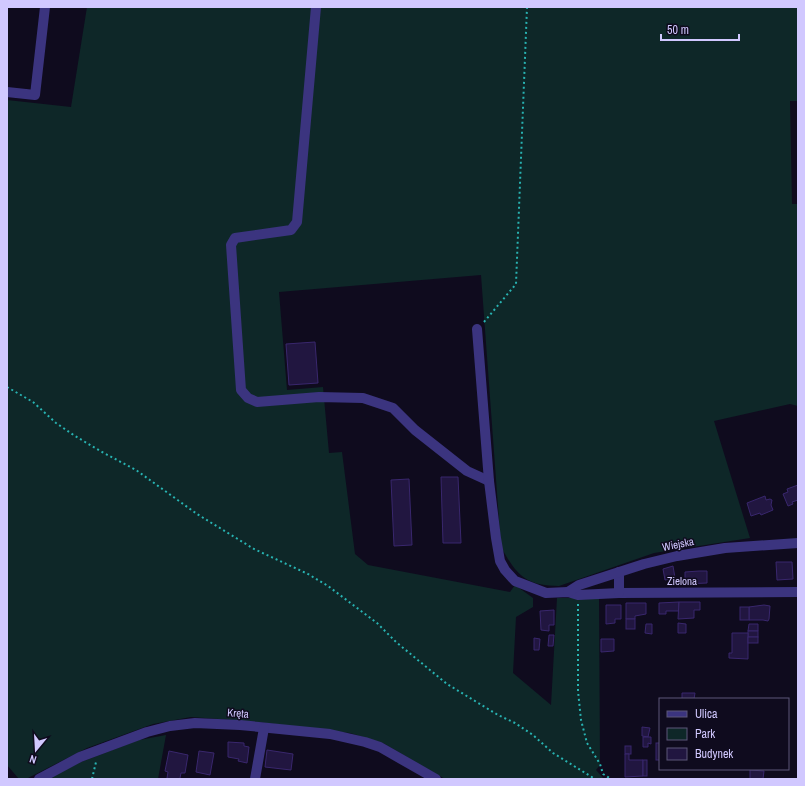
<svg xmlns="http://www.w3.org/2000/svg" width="805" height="786" font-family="'Archivo Narrow',sans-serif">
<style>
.green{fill:#0e2728}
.building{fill:#211640;stroke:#39276d}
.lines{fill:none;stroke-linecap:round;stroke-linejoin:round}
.path{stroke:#28b3b2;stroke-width:2;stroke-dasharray:2 3;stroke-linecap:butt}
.minor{stroke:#3b347f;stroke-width:10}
.labels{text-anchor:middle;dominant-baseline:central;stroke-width:3;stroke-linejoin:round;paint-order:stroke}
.street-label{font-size:11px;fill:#d1c8ff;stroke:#0f0b1e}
</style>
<rect width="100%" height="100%" fill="#0f0b1e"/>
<g class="green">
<path d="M87,7H798V101H790L792,204H798V406L790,404L714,421L750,538L654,553L559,586C525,586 516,574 501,547L481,275L279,292L287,390L323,387L329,453L342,452L355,554L368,565L510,592L515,585L533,598V607L516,617L513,673L551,705L557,598H599L600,765L596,770L604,779H445L383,743L350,733L258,722L191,717L153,724L87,748L26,779H19L7,765V100L71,107Z"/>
<polygon points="166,735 158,779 47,779 81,762 139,740"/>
</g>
<g class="building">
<polygon points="315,342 318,383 289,385 286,344"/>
<polygon points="441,477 458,477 461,543 443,543"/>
<polygon points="409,479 412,545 394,546 391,480"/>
<polygon points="798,485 798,500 792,502 793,504 788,506 783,494 788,492 787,489"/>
<polygon points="765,496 766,500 770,499 772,500 771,505 773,510 761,515 760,513 751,516 747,503"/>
<polygon points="776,562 792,562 793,579 777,580"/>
<polygon points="673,566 675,578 665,580 663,569"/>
<polygon points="699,571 707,571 707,583 685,584 685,572"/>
<polygon points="679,602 679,611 666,611 666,614 659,614 659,603"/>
<polygon points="679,602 700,602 700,610 694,610 694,618 678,619"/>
<polygon points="626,603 646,603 646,614 635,616 635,619 626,619"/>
<polygon points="606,605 621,605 621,619 615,619 615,623 606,624"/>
<polygon points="764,605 770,606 769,619 768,621 763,620 749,620 749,607"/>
<rect x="740" y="607" width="9" height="13"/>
<polygon points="554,610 554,625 549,625 549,631 541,630 540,611"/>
<rect x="626" y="619" width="9" height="10"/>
<polygon points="678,623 686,624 686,633 678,633"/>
<polygon points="646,624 652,624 652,634 645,633"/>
<polygon points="749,624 758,624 758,631 748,631"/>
<rect x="748" y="631" width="10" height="6"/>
<polygon points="732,633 748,633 748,659 729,658 729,653 732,653"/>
<polygon points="549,635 554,635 553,646 548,646"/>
<rect x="748" y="637" width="10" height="6"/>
<polygon points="534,638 540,639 539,650 534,650"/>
<polygon points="601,639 614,639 614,651 601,652"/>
<polygon points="682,693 695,693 694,699 682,699"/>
<polygon points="642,727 650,728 648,737 642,736"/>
<polygon points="643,737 651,737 651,744 648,743 648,747 643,747"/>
<polygon points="228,742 244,743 244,746 249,747 247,763 238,761 239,759 228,757"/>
<rect x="656" y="743" width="4" height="17"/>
<rect x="625" y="746" width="6" height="8"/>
<polygon points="267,750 293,754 291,770 265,767"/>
<polygon points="169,751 188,755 185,773 181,773 180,778 179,779 169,779 167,778 168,772 165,771"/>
<polygon points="199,751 214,753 210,775 196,772"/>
<polygon points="625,754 629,754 629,760 643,760 643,776 625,777"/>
<rect x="643" y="760" width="4" height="16"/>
<polygon points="750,770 764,771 763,779 750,779"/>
</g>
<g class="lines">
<g class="path">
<polyline points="484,322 516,284 527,7"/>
<polyline points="7,387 33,402 56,423 75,436 102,452 136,470 197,514 254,549 308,574 328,586 377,623 396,642 447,684 498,715 515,723 533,735 553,753 595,779"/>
<polyline points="578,604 578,691 581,720 587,743 600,764 603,774 611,779"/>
<polyline points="92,779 96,762"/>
</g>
<g class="minor">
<polyline points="316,7 297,222 291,230 235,238 231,245 241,390 248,398 257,402 319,397 363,398 393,408 415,430 467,471 489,481"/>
<polyline points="7,92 35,95 45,7"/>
<polyline points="477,329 489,481 496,538 500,561 505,570 515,581 546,593 568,592 578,595 619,593 798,592"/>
<polyline points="619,572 619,593"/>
<polyline points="568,592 579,585 644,564 677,556 725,548 798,543"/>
<polyline points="39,779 80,757 147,732 170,726 195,723 240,725 330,734 365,742 380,747 436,779"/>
<polyline points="255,779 264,728"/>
</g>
</g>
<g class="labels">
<g class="street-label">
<text transform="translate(678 544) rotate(-11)">Wiejska</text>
<text x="682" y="581">Zielona</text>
<text transform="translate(238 713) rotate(4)">Kręta</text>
</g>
</g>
<rect width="805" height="786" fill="none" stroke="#d1c8ff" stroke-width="16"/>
<rect x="659" y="698" width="130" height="72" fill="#0f0b1e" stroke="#5d5778"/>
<rect x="667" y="711" width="20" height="6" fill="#3b347f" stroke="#5d5778"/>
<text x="695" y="718" font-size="12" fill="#d1c8ff">Ulica</text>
<rect x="667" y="728" width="20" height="12" fill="#0e2728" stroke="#5d5778"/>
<text x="695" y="738" font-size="12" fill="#d1c8ff">Park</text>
<rect x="667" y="748" width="20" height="12" fill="#211640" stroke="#5d5778"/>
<text x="695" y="758" font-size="12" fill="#d1c8ff">Budynek</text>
<g transform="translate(36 750) rotate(198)" stroke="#0f0b1e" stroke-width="3" paint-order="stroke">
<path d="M0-3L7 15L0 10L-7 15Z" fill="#d1c8ff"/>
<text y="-6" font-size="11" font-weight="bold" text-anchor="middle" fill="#d1c8ff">N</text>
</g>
<path d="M661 34v6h78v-6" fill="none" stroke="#d1c8ff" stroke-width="2"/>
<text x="667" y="34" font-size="12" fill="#d1c8ff" stroke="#0f0b1e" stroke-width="3" paint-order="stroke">50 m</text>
</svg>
